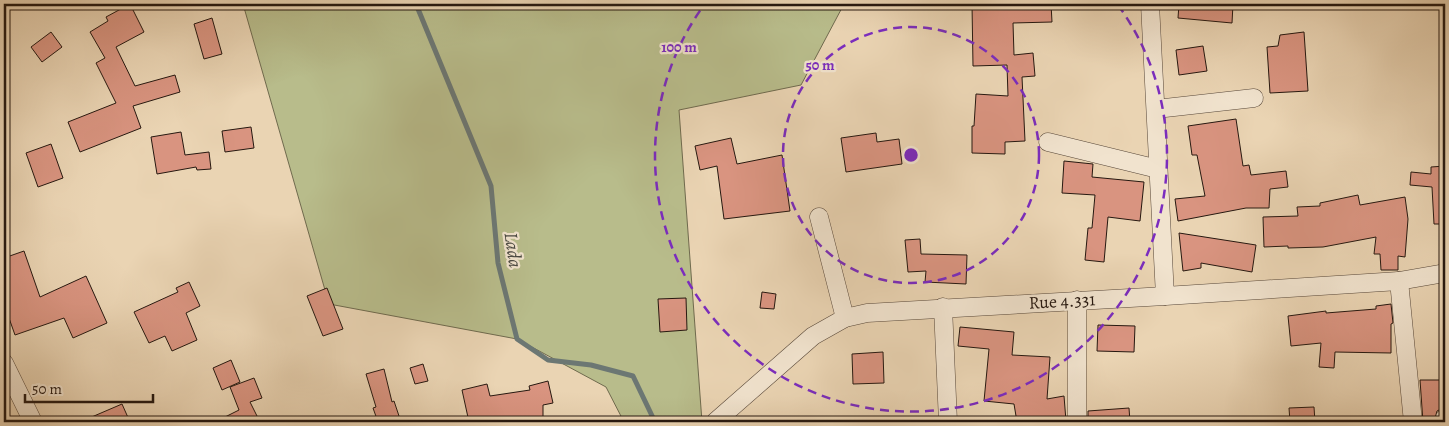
<svg xmlns="http://www.w3.org/2000/svg" width="1449" height="426" font-family="Alegreya,serif">
<style>
.green{fill:#b8bc8b;stroke:#6f6a4e}
.lines{fill:none;stroke-linecap:round;stroke-linejoin:round}
.stream{stroke:#6c7773;stroke-width:5}
.building{fill:#d99480;stroke:#261810}
.minor-casing{stroke:#574739;stroke-width:19}
.minor{stroke:#f1e3ce;stroke-width:18}
.ring{fill:none;stroke:#7b2cbf;stroke-width:2.5;stroke-dasharray:9 6}
.labels{text-anchor:middle;dominant-baseline:central;stroke-width:4.5;stroke-linejoin:round;paint-order:stroke}
.street-label{font-size:18px;fill:#261810;stroke:#f1e3ce}
.water-label{font-size:19px;font-style:italic;fill:#494842;stroke:#f1e3ce}
.centre{fill:#7b2cbf;stroke:#f1e3ce;stroke-width:2.5}
.ring-label{font-size:15px;text-anchor:middle;font-weight:bold;fill:#7b2cbf;stroke:#f1e3ce;stroke-width:4.5;stroke-linejoin:round;paint-order:stroke}
</style>
<rect width="100%" height="100%" fill="#ead4b3"/>
<filter id="stains"><feTurbulence type="fractalNoise" baseFrequency=".004" numOctaves="4"/><feColorMatrix values="0 0 0 0 .2 0 0 0 0 .09 0 0 0 0 .02 0 0 0 .5 -.17"/></filter>
<radialGradient id="worn" r=".72"><stop offset=".6" stop-color="#630" stop-opacity="0"/><stop offset="1" stop-color="#630" stop-opacity=".3"/></radialGradient>
<polygon class="green" points="243,4 844,4 801,85 679,110 702,422 624,422 606,387 517,339 329,304"/>
<g class="lines">
<polyline class="stream" points="416,4 491,186 498,263 517,339 548,360 591,365 633,376 655,422"/>
</g>
<g class="building">
<polygon points="130,4 144,32 116,47 135,86 175,75 180,92 133,106 141,128 80,152 68,122 116,103 96,63 105,58 90,32 108,21 106,17"/>
<polygon points="972,4 1051,4 1052,22 1013,23 1014,55 1033,53 1035,76 1022,77 1025,141 1005,142 1005,154 972,153 972,126 974,126 976,94 1008,96 1007,65 973,66"/>
<polygon points="1179,4 1233,4 1232,23 1178,18"/>
<polygon points="212,18 222,54 204,59 194,24"/>
<polygon points="51,32 62,47 42,62 31,47"/>
<polygon points="1304,32 1308,91 1270,93 1267,47 1278,46 1280,35"/>
<polygon points="1203,46 1207,71 1179,75 1176,50"/>
<polygon points="1236,119 1243,166 1249,165 1251,175 1286,171 1288,187 1270,189 1269,208 1246,208 1178,221 1175,199 1205,196 1197,155 1192,155 1188,126"/>
<polygon points="251,127 254,148 225,152 222,131"/>
<polygon points="181,132 185,155 209,152 211,169 197,170 196,167 157,174 151,137"/>
<polygon points="876,133 877,142 899,139 902,164 846,172 841,138"/>
<polygon points="731,138 737,164 782,155 790,211 724,219 717,166 700,170 695,146"/>
<polygon points="51,144 63,178 38,187 26,153"/>
<polygon points="1064,161 1093,164 1092,177 1144,182 1140,221 1108,217 1104,262 1085,260 1088,228 1092,228 1095,195 1062,193"/>
<polygon points="1445,166 1445,224 1434,224 1432,187 1410,185 1411,172 1431,174 1431,167"/>
<polygon points="1358,195 1360,205 1405,197 1408,219 1405,257 1398,256 1398,270 1381,270 1380,254 1374,254 1376,237 1323,247 1288,248 1288,246 1264,247 1263,217 1298,216 1297,207 1320,206 1320,203"/>
<polygon points="1179,233 1256,245 1252,272 1201,263 1201,268 1183,271"/>
<polygon points="920,239 921,254 967,255 966,284 925,282 926,271 908,272 905,240"/>
<polygon points="24,251 40,297 86,276 107,323 73,338 64,318 15,335 4,304 4,258"/>
<polygon points="189,282 200,306 186,313 197,340 172,351 165,336 149,343 134,312 178,292 176,288"/>
<polygon points="327,288 343,329 323,336 307,296"/>
<polygon points="762,292 776,294 774,309 760,308"/>
<polygon points="686,298 687,330 660,332 658,299"/>
<polygon points="1391,304 1393,323 1391,324 1391,353 1335,352 1334,368 1319,367 1321,343 1291,346 1288,316 1326,311 1326,313 1376,309 1376,306"/>
<polygon points="1098,325 1135,326 1134,352 1097,351"/>
<polygon points="960,327 1014,332 1012,355 1050,357 1047,399 1064,396 1066,421 1017,422 1014,404 984,401 989,349 958,346"/>
<polygon points="883,352 884,383 853,384 852,354"/>
<polygon points="231,360 240,382 222,390 213,368"/>
<polygon points="423,364 428,381 415,384 410,368"/>
<polygon points="384,369 392,402 394,401 401,422 378,422 373,408 376,407 366,374"/>
<polygon points="254,378 262,398 250,402 260,422 215,422 239,410 230,387"/>
<polygon points="1420,380 1443,380 1443,408 1437,411 1434,422 1423,422"/>
<polygon points="548,381 553,403 543,405 543,422 469,422 462,390 487,384 490,396 530,390 529,386"/>
<polygon points="122,404 130,422 80,422"/>
<polygon points="1314,407 1315,422 1290,422 1289,408"/>
<polygon points="1129,408 1130,422 1088,422 1088,411"/>
</g>
<g class="lines">
<defs>
<g id="minor">
<polyline points="1150,4 1165,296"/>
<polyline points="1156,109 1254,98"/>
<polyline points="1048,142 1158,169"/>
<polyline points="819,217 845,318"/>
<polyline points="1399,281 1413,422"/>
<polyline points="943,307 948,422"/>
<polyline points="4,363 33,422"/>
<polyline points="715,422 813,336 845,318 867,313 1165,296 1399,281 1445,273"/>
<polyline points="1077,422 1077,300"/>
<polyline points="1444,422 1445,418"/>
</g>
</defs>
<use href="#minor" class="minor-casing"/>
<use href="#minor" class="minor"/>
</g>
<g class="ring">
<circle cx="911" cy="155" r="128"/>
<path d="M1118 5A256 256 0 1 1 704 5"/>
</g>
<g class="labels">
<g class="street-label">
<text transform="translate(1062 301) rotate(-3)">Rue 4.331</text>
</g>
<g class="water-label">
<text transform="translate(513 250) rotate(82)">Lada</text>
</g>
</g>
<circle cx="911" cy="155" r="8" class="centre"/>
<g class="ring-label">
<text x="679" y="52">100 m</text>
<text x="820" y="70">50 m</text>
</g>
<rect width="1449" height="426" fill="none" stroke="#ead4b3" stroke-width="20"/>
<rect x="5" y="5" width="1439" height="416" fill="none" stroke="#261810" stroke-width="2.5"/>
<rect x="10" y="10" width="1429" height="406" fill="none" stroke="#261810"/>
<path d="M25 394v8h128v-8" fill="none" stroke="#261810" stroke-width="2.5"/>
<text x="32" y="394" font-size="15" fill="#261810" stroke="#f1e3ce" stroke-width="4" paint-order="stroke">50 m</text>
<rect width="100%" height="100%" filter="url(#stains)"/>
<rect width="100%" height="100%" fill="url(#worn)"/>
</svg>
